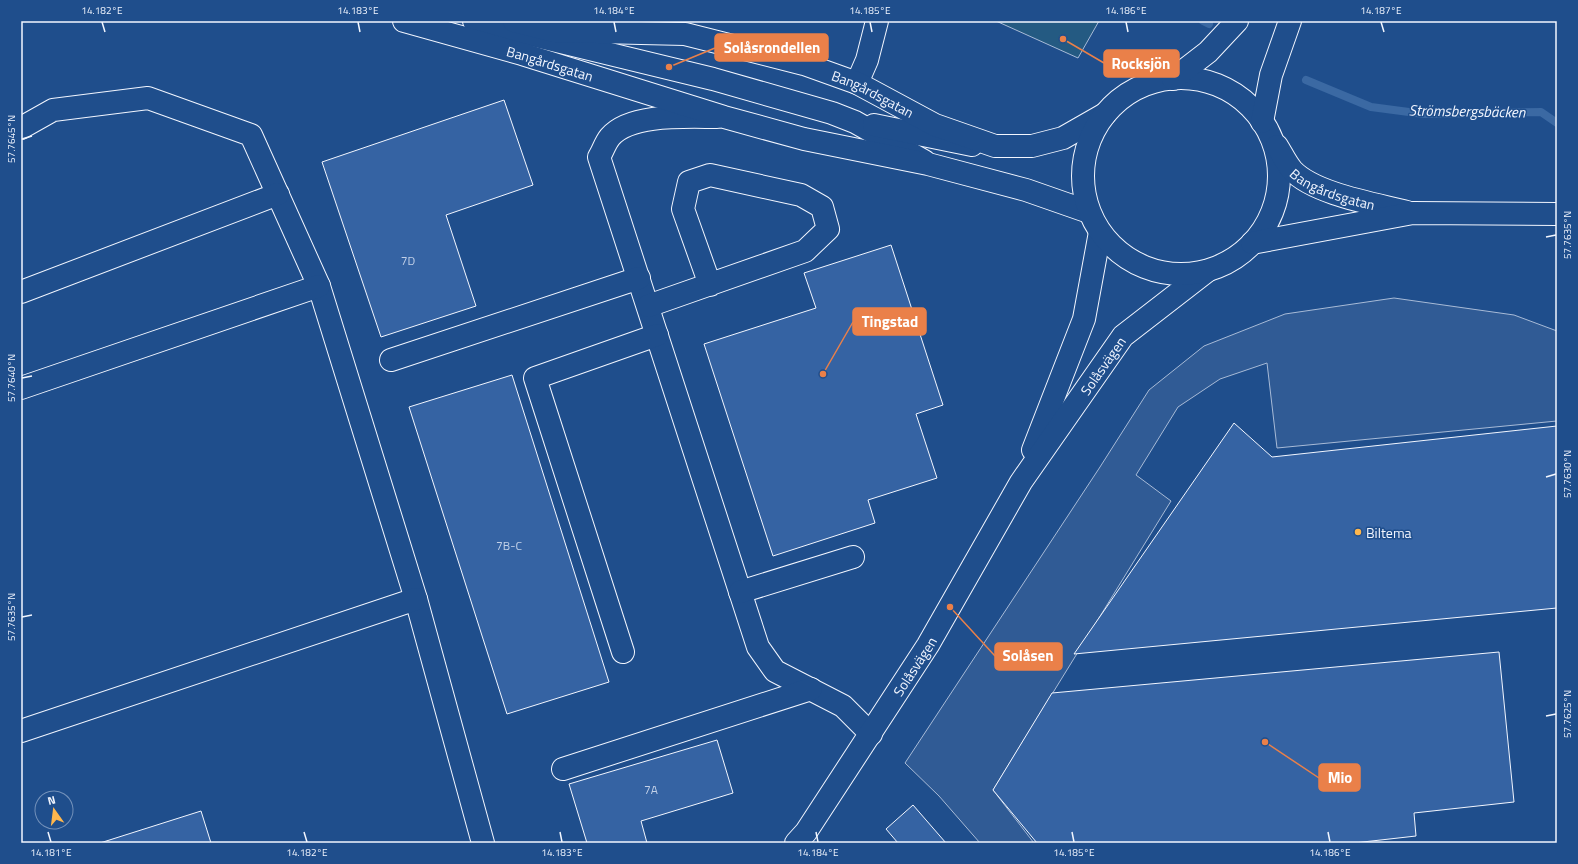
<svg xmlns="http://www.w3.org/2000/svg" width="1578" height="864" font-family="'Titillium Web',sans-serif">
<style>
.green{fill:#245a82;stroke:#a8bbd7}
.parking{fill:#305b95;stroke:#a8bbd7}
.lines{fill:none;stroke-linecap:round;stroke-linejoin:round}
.stream{stroke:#3b69a3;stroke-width:8}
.building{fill:#3563a3;stroke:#f2f6ff}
.minor-casing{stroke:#f2f6ff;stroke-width:24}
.major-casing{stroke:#f2f6ff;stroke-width:24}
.highway-casing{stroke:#f2f6ff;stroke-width:24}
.minor{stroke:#1f4e8c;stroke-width:22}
.major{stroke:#1f4e8c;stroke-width:22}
.highway{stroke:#1f4e8c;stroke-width:22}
.ticks{fill:none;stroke:#f2f6ff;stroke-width:1.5}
.poi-dot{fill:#ffb74d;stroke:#1f4e8c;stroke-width:1.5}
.labels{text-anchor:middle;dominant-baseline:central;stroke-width:3;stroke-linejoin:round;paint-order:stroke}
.number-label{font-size:12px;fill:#c3d1e8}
.street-label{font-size:14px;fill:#f2f6ff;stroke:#1f4e8c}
.poi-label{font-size:14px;fill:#f2f6ff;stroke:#1f4e8c;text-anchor:start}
.water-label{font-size:15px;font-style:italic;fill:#f2f6ff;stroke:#1f4e8c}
.leader{fill:none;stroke:#ea8049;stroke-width:1.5}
.callout-dot{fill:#ea8049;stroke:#1f4e8c;stroke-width:1.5}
.callout{fill:#ea8049;stroke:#ea8049;stroke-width:1.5}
.callout-label{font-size:15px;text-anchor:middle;font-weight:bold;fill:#fff}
.neatline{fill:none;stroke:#f2f6ff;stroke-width:1.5}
.ticks-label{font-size:10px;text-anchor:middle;fill:#f2f6ff}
</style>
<rect width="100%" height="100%" fill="#1f4e8c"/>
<polygon class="green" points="996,21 1099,21 1078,58"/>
<polygon class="parking" points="1394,298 1514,315 1557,331 1557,421 1277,448 1267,363 1220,379 1178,407 1136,475 1171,501 993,790 1034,843 980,843 939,796 905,763 1100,467 1149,390 1204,346 1285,314"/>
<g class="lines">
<g class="stream">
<polyline points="1203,21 1209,24"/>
<polyline points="1306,80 1371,107 1424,114 1541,112 1557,123"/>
</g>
</g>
<g class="building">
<polygon points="504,100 533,185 446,215 476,306 381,337 322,162"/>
<polygon points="891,245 943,405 916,414 937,478 868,500 875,523 773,556 704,344 816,308 804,273"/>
<polygon points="512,375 609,682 507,714 409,407"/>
<polygon points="1234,423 1272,457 1557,426 1557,608 1074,654"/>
<polygon points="1499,652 1514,802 1414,813 1416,836 1354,843 1037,843 993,790 1052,693"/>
<polygon points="717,740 733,793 641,821 647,843 587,843 569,784"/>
<polygon points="913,805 946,843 898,843 886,829"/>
<polygon points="201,811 211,843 100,843"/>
</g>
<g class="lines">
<defs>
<g id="minor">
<polyline points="474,21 713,79 832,113 855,122 924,161"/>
<polyline points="857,83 867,60 877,21"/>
<path d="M717,117C688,117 630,113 610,137C605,143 603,151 599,157L758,647L775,671L843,706L871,734"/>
<polyline points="874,125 972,145"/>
<polyline points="21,128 53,110 148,98 251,135 319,286 416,599 483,843"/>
<polyline points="21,292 278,194"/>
<polyline points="648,306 805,251 828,229 822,207 801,195 710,175 689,182 683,209 710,285"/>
<polyline points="391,360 639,278"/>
<polyline points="21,388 319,286"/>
<polyline points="1033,450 1084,319 1100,232"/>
<polyline points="740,592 853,557"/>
<polyline points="623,652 535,378 657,335"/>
<polyline points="21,731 416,599"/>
<polyline points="563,769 811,689"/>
<path id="s1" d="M796,843L806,832L928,645L1021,482L1123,336L1207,271"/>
</g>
<g id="major">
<path id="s2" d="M404,21L522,54L724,117L804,139L928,164L1026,190L1089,212"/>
<path id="s3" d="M514,21L554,31L685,34L804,64L857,83L935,125L995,146H1032L1063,138L1105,114"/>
<circle cx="1181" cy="176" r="98"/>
<path id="s4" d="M1277,146C1282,154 1286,163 1292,170C1314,194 1376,204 1407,212"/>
<polyline points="1252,243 1413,213 1557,214"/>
</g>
<g id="highway">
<polyline points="1173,79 1208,52 1237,21"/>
<polyline points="1262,122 1271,75 1290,21"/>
</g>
</defs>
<use href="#minor" class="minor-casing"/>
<use href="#major" class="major-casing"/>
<use href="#highway" class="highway-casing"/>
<use href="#minor" class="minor"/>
<use href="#major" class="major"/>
<use href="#highway" class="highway"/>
</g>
<path class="ticks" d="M102,22L105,32M358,22L360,32M614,22L616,32M870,22L872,32M1126,22L1128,32M1381,22L1384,32M22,139L32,136M1546,237L1556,235M22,378L32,376M1546,477L1556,474M22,617L32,615M1546,716L1556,714M48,832L51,842M304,832L307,842M560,832L562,842M816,832L818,842M1072,832L1074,842M1328,832L1330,842"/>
<circle class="poi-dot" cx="1358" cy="532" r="4"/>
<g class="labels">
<g class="number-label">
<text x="408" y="260">7D</text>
<text x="509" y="545">7B-C</text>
<text x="651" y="789">7A</text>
</g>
<g class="street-label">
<text stroke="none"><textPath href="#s2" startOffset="152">Bangårdsgatan</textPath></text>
<text stroke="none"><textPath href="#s3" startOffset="370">Bangårdsgatan</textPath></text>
<text stroke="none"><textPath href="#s4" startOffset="74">Bangårdsgatan</textPath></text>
<text stroke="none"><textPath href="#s1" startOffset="568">Solåsvägen</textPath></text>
<text stroke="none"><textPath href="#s1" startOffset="213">Solåsvägen</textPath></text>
</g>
<g class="poi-label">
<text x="1366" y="532">Biltema</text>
</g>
<g class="water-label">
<text transform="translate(1467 111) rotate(1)">Strömsbergsbäcken</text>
</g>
</g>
<path class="leader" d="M669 67L715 48M1063 39L1104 63M823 374L853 322M950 607L995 656M1265 742L1319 778"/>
<g class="callout-dot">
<circle cx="669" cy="67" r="4"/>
<circle cx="1063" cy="39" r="4"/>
<circle cx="823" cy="374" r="4"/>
<circle cx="950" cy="607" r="4"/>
<circle cx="1265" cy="742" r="4"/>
</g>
<g class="callout">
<rect x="715" y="34" width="113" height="27" rx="4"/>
<rect x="1104" y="50" width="75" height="27" rx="4"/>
<rect x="853" y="308" width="73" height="27" rx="4"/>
<rect x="995" y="643" width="67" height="27" rx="4"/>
<rect x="1319" y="764" width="41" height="27" rx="4"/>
</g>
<g class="callout-label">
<text x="772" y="53">Solåsrondellen</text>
<text x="1141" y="69">Rocksjön</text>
<text x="890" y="327">Tingstad</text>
<text x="1028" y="661">Solåsen</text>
<text x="1340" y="783">Mio</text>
</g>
<rect width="1578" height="864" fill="none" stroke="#1f4e8c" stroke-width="44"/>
<g transform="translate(54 810) rotate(346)"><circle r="19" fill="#1f4e8c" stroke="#7391ba"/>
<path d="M0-3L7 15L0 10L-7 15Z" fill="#ffb74d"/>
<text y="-6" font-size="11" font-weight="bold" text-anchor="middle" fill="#f2f6ff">N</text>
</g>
<rect x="22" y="22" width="1534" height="820" class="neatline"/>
<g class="ticks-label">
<text x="102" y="14">14.182°E</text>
<text x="358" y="14">14.183°E</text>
<text x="614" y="14">14.184°E</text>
<text x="870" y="14">14.185°E</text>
<text x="1126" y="14">14.186°E</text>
<text x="1381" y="14">14.187°E</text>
<text transform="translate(11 139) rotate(-90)" y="4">57.7645°N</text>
<text transform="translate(1567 235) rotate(-90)" y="4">57.7635°N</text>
<text transform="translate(11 378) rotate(-90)" y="4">57.7640°N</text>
<text transform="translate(1567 474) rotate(-90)" y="4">57.7630°N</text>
<text transform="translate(11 617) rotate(-90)" y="4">57.7635°N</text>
<text transform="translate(1567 714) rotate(-90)" y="4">57.7625°N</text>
<text x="51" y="856">14.181°E</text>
<text x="307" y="856">14.182°E</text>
<text x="562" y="856">14.183°E</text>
<text x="818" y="856">14.184°E</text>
<text x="1074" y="856">14.185°E</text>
<text x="1330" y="856">14.186°E</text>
</g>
</svg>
